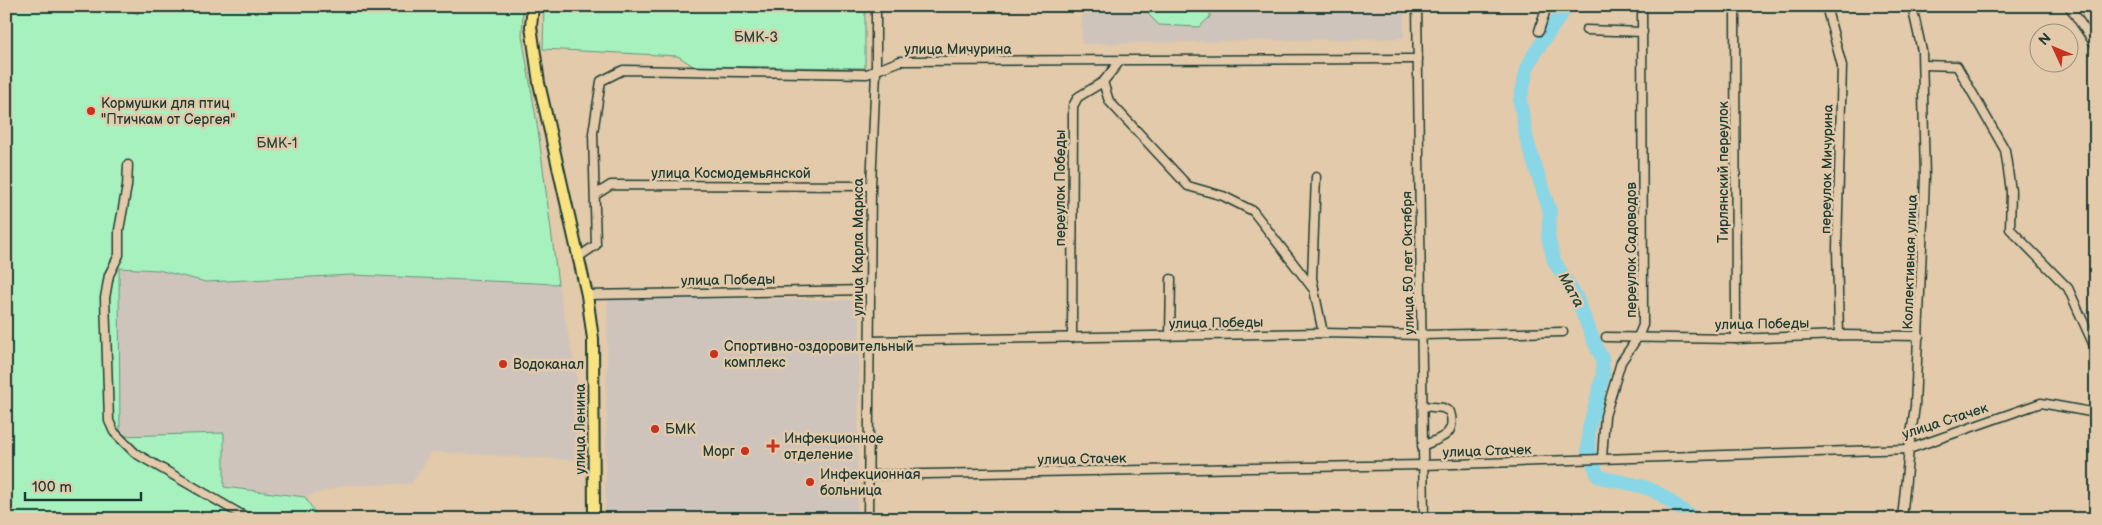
<svg xmlns="http://www.w3.org/2000/svg" width="2102" height="525" font-family="'Balsamiq Sans',sans-serif">
<style>
.built{fill:#cfc4bb}
.green{fill:#a7f1bf;stroke:#63977a}
.lines{fill:none;stroke-linecap:round;stroke-linejoin:round}
.river{stroke:#89d6e7;stroke-width:14}
.minor-casing{stroke:#1f3d34;stroke-width:11}
.major-casing{stroke:#1f3d34;stroke-width:14}
.minor{stroke:#e2caaa;stroke-width:8}
.major{stroke:#f8e281;stroke-width:10}
.poi-dot{fill:#c8321e;stroke:#e2caaa;stroke-width:2}
.labels{text-anchor:middle;dominant-baseline:central;stroke-width:5;stroke-linejoin:round;paint-order:stroke}
.park-label{font-size:14px;fill:#26463b;stroke:#e2caaa}
.street-label{font-size:14px;fill:#1f3d34;stroke:#e2caaa}
.poi-label{font-size:14px;fill:#1f3d34;stroke:#e2caaa;text-anchor:start}
.water-label{font-size:15px;font-style:italic;fill:#24453d;stroke:#e2caaa}
</style>
<rect width="100%" height="100%" fill="#e2caaa"/>
<filter id="ink" filterUnits="userSpaceOnUse"><feTurbulence type="fractalNoise" baseFrequency=".02" numOctaves="2"/><feDisplacementMap in="SourceGraphic" scale="10" xChannelSelector="R" yChannelSelector="G"/><feConvolveMatrix kernelMatrix="1 2 1 2 8 2 1 2 1" color-interpolation-filters="sRGB"/></filter>
<g filter="url(#ink)">
<g class="built">
<polygon points="1082,6 1404,6 1404,38 1082,44"/>
<polygon points="118,268 158,270 206,282 352,275 558,284 577,378 576,460 432,452 411,484 346,485 305,497 224,487 120,436"/>
<polygon points="608,297 860,300 857,519 605,519"/>
</g>
<g class="green">
<polygon points="6,6 121,6 138,14 139,6 523,6 522,36 538,130 558,284 352,275 206,282 158,270 119,268 120,436 224,433 224,487 305,497 319,519 6,519"/>
<polygon points="544,6 865,6 865,68 693,66 678,56 543,49"/>
<polygon points="1149,6 1210,6 1210,17 1199,27 1159,25 1149,15"/>
</g>
<g class="lines">
<path class="river" d="M1567,6L1534,54L1527,69L1520,101L1527,141L1550,212L1548,237L1554,261L1576,297L1595,344L1602,358L1603,375L1589,428L1588,450L1598,476C1616,483 1636,482 1654,491C1669,498 1681,512 1696,519"/>
<defs>
<g id="minor">
<polyline points="1417,6 1424,519"/>
<polyline points="1735,6 1736,339"/>
<polyline points="1826,6 1842,66 1837,248 1839,335"/>
<polyline points="2069,6 2096,46"/>
<polyline points="1586,30 1643,32"/>
<polyline points="1539,31 1547,6"/>
<polyline points="1923,65 1957,66 2005,150 2011,191 2010,229 2068,288 2096,350"/>
<polyline points="1103,82 1109,101 1188,186 1223,196 1253,211 1314,290 1323,333"/>
<polyline points="128,165 127,186 119,230 119,255 109,275 105,298 109,421 114,432 135,453 249,519"/>
<polyline points="595,195 611,185 871,186"/>
<polyline points="577,258 596,245 593,133 601,81 623,70 867,74 900,61 1418,59"/>
<polyline points="1314,288 1312,278 1316,177"/>
<polyline points="587,295 870,290"/>
<polyline points="1170,336 1171,279"/>
<polyline points="1606,337 1736,339 1839,335 1919,336"/>
<polyline points="1072,338 1073,106 1078,97 1103,82 1120,61"/>
<polyline points="870,341 1323,333 1422,335 1563,332"/>
<path d="M1422,406L1443,408L1450,412C1457,435 1441,438 1422,446"/>
<polyline points="1602,458 1605,416 1621,362 1638,337 1643,325 1642,6"/>
<polyline points="869,475 1423,465 1909,449 2041,403 2096,413"/>
<polyline points="868,519 871,186 876,72 876,6"/>
<polyline points="1902,519 1909,449 1915,406 1925,178 1922,51 1912,6"/>
</g>
<polyline id="major" points="533,6 531,26 539,83 587,295 593,339 594,519"/>
</defs>
<use href="#minor" class="minor-casing"/>
<use href="#major" class="major-casing"/>
<use href="#minor" class="minor"/>
<use href="#major" class="major"/>
</g>
</g>
<g class="poi-dot">
<circle cx="91" cy="111" r="5"/>
<circle cx="714" cy="354" r="5"/>
<circle cx="503" cy="364" r="5"/>
<circle cx="655" cy="429" r="5"/>
<path d="M770.5 438.5h5v5h5v5h-5v5h-5v-5h-5v-5h5z"/>
<circle cx="745" cy="451" r="5"/>
<circle cx="810" cy="482" r="5"/>
</g>
<g class="labels">
<g class="park-label">
<text x="756" y="37">БМК-3</text>
<text x="277" y="143">БМК-1</text>
</g>
<g class="street-label">
<text x="958" y="49">улица Мичурина</text>
<text transform="translate(1827 169) rotate(-89)">переулок Мичурина</text>
<text transform="translate(1723 172) rotate(-90)">Тирлянский переулок</text>
<text x="731" y="173">улица Космодемьянской</text>
<text transform="translate(1060 188) rotate(-90)">переулок Победы</text>
<text transform="translate(858 247) rotate(-90)">улица Карла Маркса</text>
<text transform="translate(1631 250) rotate(-90)">переулок Садоводов</text>
<text transform="translate(1910 262) rotate(-88)">Коллективная улица</text>
<text transform="translate(1408 263) rotate(-91)">улица 50 лет Октября</text>
<text transform="translate(728 280) rotate(-1)">улица Победы</text>
<text transform="translate(1216 323) rotate(-1)">улица Победы</text>
<text transform="translate(1762 324) rotate(-1)">улица Победы</text>
<text transform="translate(1945 421) rotate(-18)">улица Стачек</text>
<text transform="translate(580 429) rotate(-90)">улица Ленина</text>
<text transform="translate(1487 451) rotate(-2)">улица Стачек</text>
<text transform="translate(1082 459) rotate(-1)">улица Стачек</text>
</g>
<g class="poi-label">
<text x="101" y="103">Кормушки для птиц<tspan x="101" dy="16">"Птичкам от Сергея"</tspan></text>
<text x="724" y="346">Спортивно-оздоровительный<tspan x="724" dy="16">комплекс</tspan></text>
<text x="513" y="364">Водоканал</text>
<text x="665" y="429">БМК</text>
<text x="784" y="438">Инфекционное<tspan x="784" dy="16">отделение</tspan></text>
<text x="735" y="451" text-anchor="end">Морг</text>
<text x="820" y="474">Инфекционная<tspan x="820" dy="16">больница</tspan></text>
</g>
<g class="water-label">
<text transform="translate(1571 290) rotate(61)">Мата</text>
</g>
</g>
<rect width="2102" height="525" fill="none" stroke="#e2caaa" stroke-width="25"/>
<rect x="12" y="12" width="2077" height="500" fill="none" stroke="#1f3d34" stroke-width="2" filter="url(#ink)"/>
<g transform="translate(2054 48) rotate(314)"><circle r="24" fill="#e2caaa" stroke="#94927b"/>
<path d="M0-4L9 19L0 12L-9 19Z" fill="#c8321e"/>
<text y="-8" font-size="14" font-weight="bold" text-anchor="middle" fill="#1f3d34">N</text>
</g>
<path d="M25 492v8h116v-8" fill="none" stroke="#1f3d34" stroke-width="2.5"/>
<text x="32" y="492" font-size="15" fill="#1f3d34" stroke="#e2caaa" stroke-width="4" paint-order="stroke">100 m</text>
</svg>
